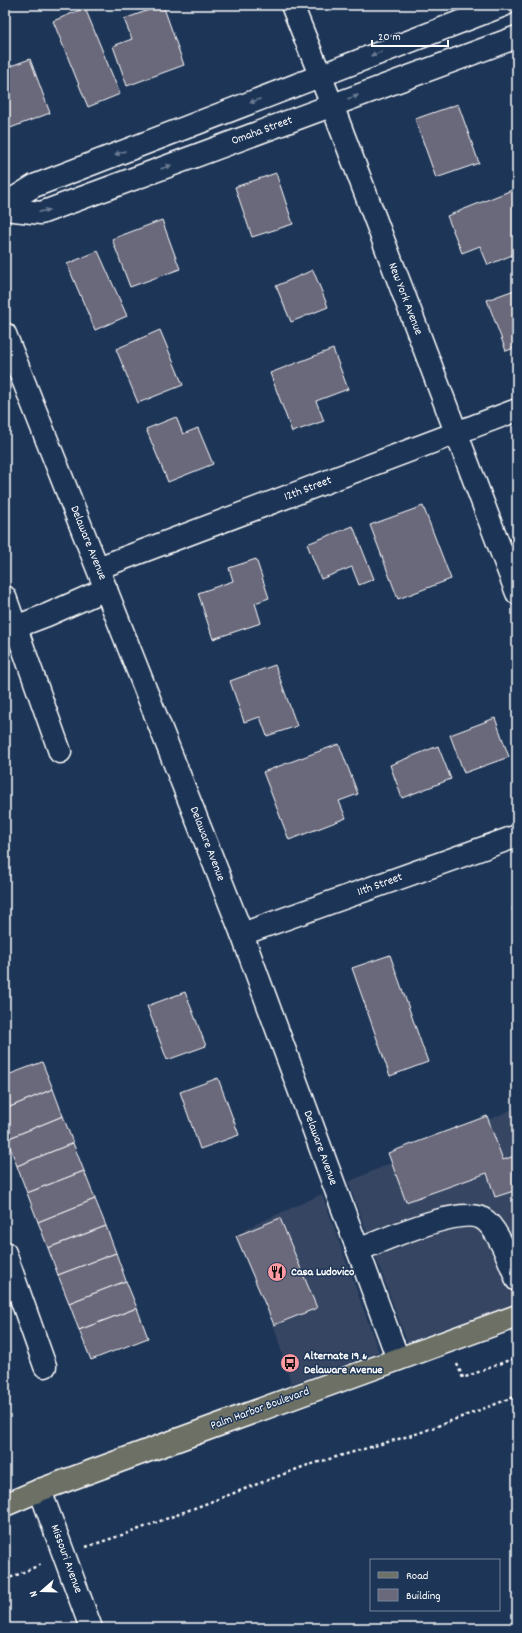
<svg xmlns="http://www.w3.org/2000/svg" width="522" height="1633" font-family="Dekko,sans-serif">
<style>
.built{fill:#344562}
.building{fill:#6a697c;stroke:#fff}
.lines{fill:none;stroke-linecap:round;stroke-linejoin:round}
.minor-casing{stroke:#fff;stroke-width:25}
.major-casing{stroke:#fff;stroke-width:25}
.path{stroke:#fff;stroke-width:2.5;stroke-dasharray:3 3;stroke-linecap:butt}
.minor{stroke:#1d3557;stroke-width:22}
.major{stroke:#6c7065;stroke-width:22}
.oneway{fill:#6c7c92}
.labels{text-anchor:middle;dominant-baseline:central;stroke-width:3;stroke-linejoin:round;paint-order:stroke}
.street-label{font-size:12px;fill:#fff;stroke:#1d3557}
.poi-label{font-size:12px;font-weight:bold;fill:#fff;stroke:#1d3557;text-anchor:start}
</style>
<rect width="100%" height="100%" fill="#1d3557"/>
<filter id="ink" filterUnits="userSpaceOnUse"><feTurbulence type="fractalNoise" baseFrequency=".025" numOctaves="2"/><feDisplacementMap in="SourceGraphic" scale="8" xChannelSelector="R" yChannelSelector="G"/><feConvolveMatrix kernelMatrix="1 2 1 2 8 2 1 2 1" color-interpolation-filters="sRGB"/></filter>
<g filter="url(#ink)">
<g class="built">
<polygon points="517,1107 517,1303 407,1342 348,1182"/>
<polygon points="322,1194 379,1352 291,1384 245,1229"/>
</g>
<g class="building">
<polygon points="163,5 184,65 127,86 113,46 132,39 124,19"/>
<polygon points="85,8 120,94 88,107 53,21"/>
<polygon points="30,59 50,113 5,130 5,68"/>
<polygon points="458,104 479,163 436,178 415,119"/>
<polygon points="276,173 293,224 252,237 235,187"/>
<polygon points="517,188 517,253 488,265 480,246 462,253 447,216"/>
<polygon points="162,220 180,269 130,287 112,239"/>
<polygon points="98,251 127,316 95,330 67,264"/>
<polygon points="313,270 328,307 291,322 276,286"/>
<polygon points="517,289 517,347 506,351 487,300"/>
<polygon points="160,330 183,385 138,403 116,349"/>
<polygon points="333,349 348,389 316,401 324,421 292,432 270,373"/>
<polygon points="176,417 183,434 198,428 213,464 168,482 146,429"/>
<polygon points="423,506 451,579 398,599 370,525"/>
<polygon points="353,526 374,579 359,585 352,567 321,579 307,544"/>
<polygon points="256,559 269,598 255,603 261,623 213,639 198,593 233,581 229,568"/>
<polygon points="275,665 297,726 267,736 260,717 244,722 230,681"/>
<polygon points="495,718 509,757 464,773 450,735"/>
<polygon points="339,744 358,794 339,801 346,818 289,840 263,772"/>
<polygon points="438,746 451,779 402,798 390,765"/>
<polygon points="517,906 517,921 512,908"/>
<polygon points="390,955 428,1062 390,1076 352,968"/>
<polygon points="185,992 206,1046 167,1060 147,1006"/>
<polygon points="42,1062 53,1089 5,1109 5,1076"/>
<polygon points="218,1078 239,1135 200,1149 180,1092"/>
<polygon points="53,1089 63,1116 7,1139 5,1135 5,1109"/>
<polygon points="63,1116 73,1143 17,1166 7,1139"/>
<polygon points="487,1116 503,1160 517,1155 517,1190 495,1197 487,1173 406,1202 388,1153"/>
<polygon points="73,1143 84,1171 27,1193 17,1166"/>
<polygon points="84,1171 95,1199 38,1222 27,1193"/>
<polygon points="95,1199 106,1226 48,1248 38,1222"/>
<polygon points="280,1218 317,1308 274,1325 236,1236"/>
<polygon points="106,1226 116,1253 58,1275 48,1248"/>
<polygon points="116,1253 126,1281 69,1303 58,1275"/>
<polygon points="126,1281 137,1308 79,1330 69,1303"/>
<polygon points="137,1308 148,1338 91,1360 79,1330"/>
</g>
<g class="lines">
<defs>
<g id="minor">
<polyline points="292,5 332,105 517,593"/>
<polyline points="5,204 34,186 504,5"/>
<polyline points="5,209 41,213 517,37"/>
<polyline points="5,334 242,934 398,1359"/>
<polyline points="98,568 517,410"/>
<polyline points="5,597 60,752"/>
<polyline points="5,631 47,615 106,589"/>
<polyline points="242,934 517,836"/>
<path d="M358,1250C382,1241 465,1202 486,1221C499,1232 511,1264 517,1280"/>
<polyline points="5,1253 45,1366"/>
<polyline points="40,1490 91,1628"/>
</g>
<polyline id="major" points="5,1505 40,1490 517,1316"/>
</defs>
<use href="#minor" class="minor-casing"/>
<use href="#major" class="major-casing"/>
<g class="path">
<polyline points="457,1364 463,1378 517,1357"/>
<polyline points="86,1547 134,1531 305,1466 419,1433 517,1396"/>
<polyline points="5,1580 42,1564"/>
</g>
<use href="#minor" class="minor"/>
<use href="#major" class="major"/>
</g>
<defs><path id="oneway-solid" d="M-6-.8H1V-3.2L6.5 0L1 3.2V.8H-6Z"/></defs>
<g class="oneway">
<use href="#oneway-solid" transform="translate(376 54) rotate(159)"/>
<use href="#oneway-solid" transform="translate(353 97) rotate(-20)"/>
<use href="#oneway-solid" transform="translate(255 101) rotate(159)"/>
<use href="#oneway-solid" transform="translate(120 153) rotate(159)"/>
<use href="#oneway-solid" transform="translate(166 167) rotate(-20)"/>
<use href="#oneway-solid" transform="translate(44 211) rotate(-12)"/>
</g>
</g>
<defs>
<symbol id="restaurant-disc" viewBox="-11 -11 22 22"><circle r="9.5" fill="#ff9aa2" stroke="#1d3557"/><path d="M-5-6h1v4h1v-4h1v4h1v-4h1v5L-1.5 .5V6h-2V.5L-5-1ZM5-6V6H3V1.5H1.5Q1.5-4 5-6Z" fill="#111"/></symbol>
<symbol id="bus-disc" viewBox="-11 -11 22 22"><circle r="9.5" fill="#ff9aa2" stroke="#1d3557"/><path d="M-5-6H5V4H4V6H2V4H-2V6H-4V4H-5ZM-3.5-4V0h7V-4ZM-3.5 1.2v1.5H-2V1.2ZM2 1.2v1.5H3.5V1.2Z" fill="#111"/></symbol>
</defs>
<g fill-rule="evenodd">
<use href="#restaurant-disc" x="266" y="1261" width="22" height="22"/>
<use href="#bus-disc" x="279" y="1352" width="22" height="22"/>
</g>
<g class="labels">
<g class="street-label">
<text transform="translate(262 131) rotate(-20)">Omaha Street</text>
<text transform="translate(405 299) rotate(69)">New York Avenue</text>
<text transform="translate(308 489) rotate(-21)">12th Street</text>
<text transform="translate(88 543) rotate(68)">Delaware Avenue</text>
<text transform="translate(207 844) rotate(69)">Delaware Avenue</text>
<text transform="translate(380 885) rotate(-20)">11th Street</text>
<text transform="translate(320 1148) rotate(70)">Delaware Avenue</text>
<text transform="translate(260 1409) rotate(-20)">Palm Harbor Boulevard</text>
<text transform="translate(66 1559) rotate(70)">Missouri Avenue</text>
</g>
<g class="poi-label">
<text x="291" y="1272">Casa Ludovico</text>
<text x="304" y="1356">Alternate 19 &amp;<tspan x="304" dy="14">Delaware Avenue</tspan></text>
</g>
</g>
<rect width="522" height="1633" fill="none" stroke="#1d3557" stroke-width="20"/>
<rect x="10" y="10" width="502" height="1613" fill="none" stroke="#fff" stroke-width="1.5" filter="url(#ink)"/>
<rect x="370" y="1559" width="130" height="52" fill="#1d3557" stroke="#77869a"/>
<rect x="378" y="1572" width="20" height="6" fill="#6c7065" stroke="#77869a"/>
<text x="406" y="1579" font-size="12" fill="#ffffff">Road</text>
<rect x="378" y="1589" width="20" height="12" fill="#6a697c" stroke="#77869a"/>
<text x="406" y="1599" font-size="12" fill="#ffffff">Building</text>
<g transform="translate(42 1591) rotate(250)" stroke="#1d3557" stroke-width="3" paint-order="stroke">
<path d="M0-3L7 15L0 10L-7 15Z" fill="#ffffff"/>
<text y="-6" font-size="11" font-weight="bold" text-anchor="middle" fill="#ffffff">N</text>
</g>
<path d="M372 40v6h76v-6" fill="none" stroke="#ffffff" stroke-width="2"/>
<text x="378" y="40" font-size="12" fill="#ffffff" stroke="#1d3557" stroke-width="3" paint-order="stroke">20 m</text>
</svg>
